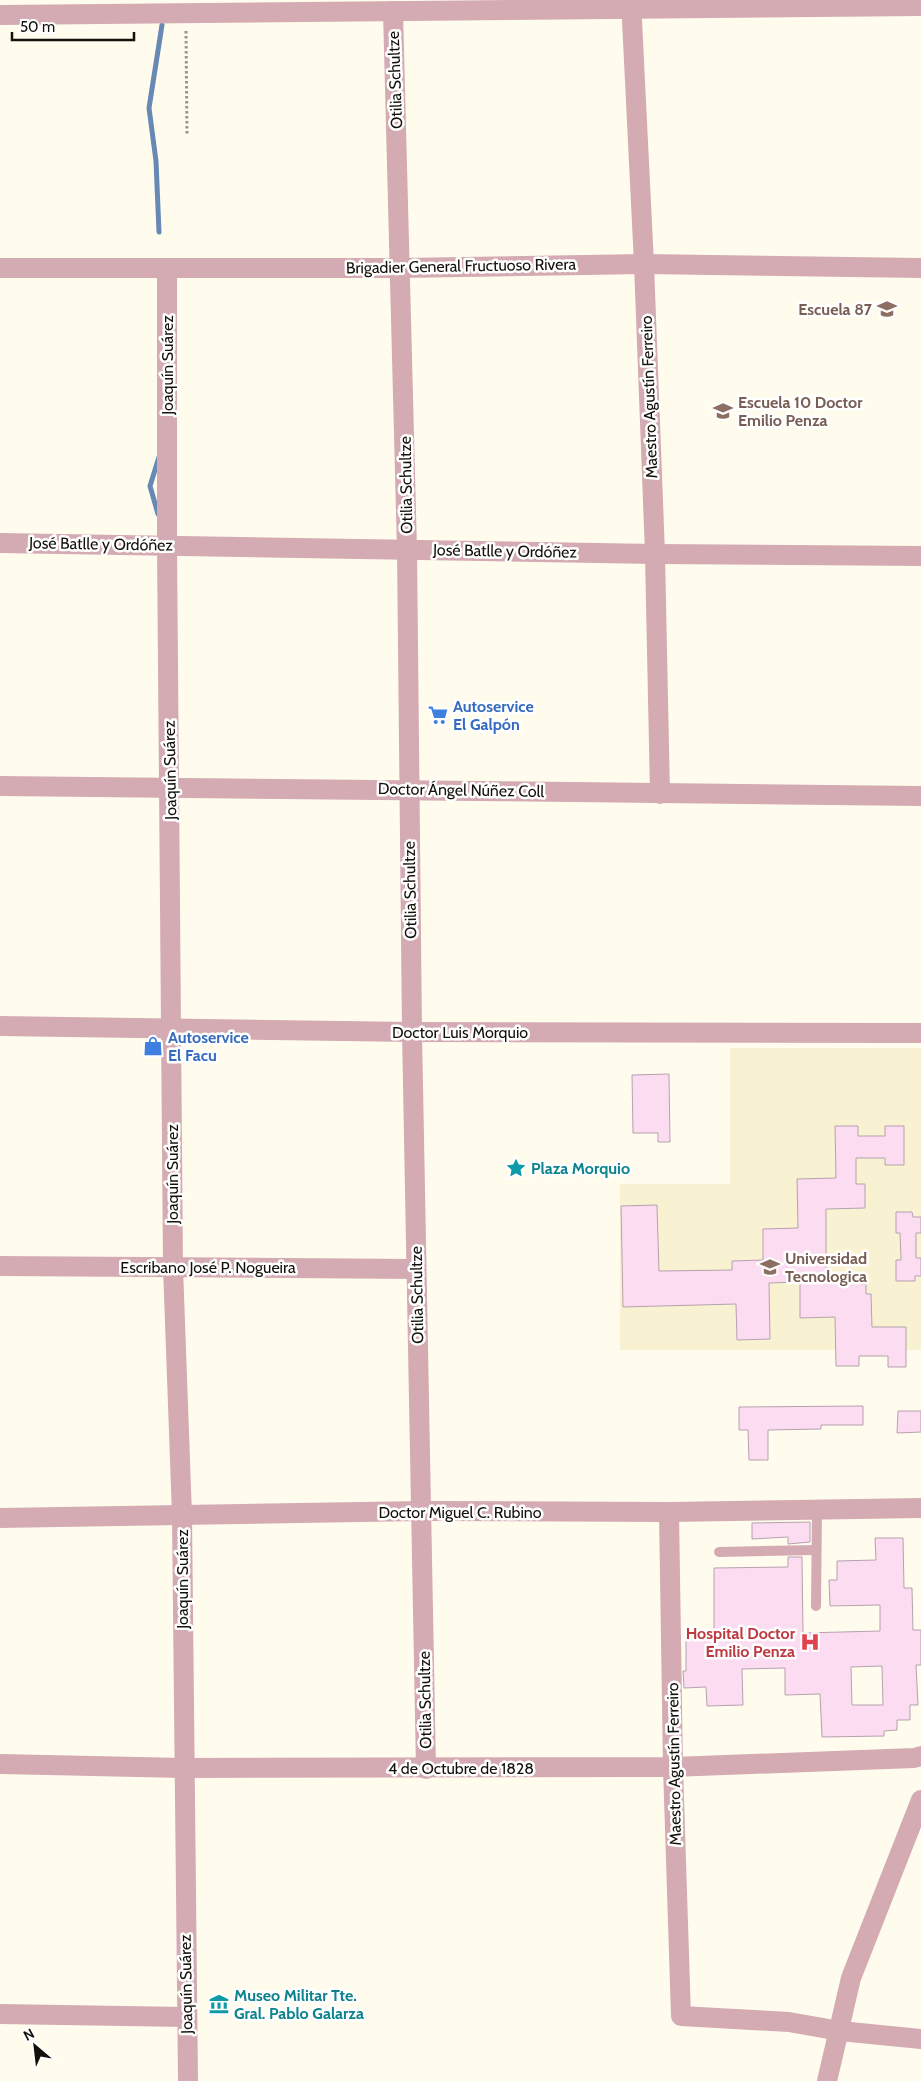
<svg xmlns="http://www.w3.org/2000/svg" width="921" height="2081" font-family="Cabin,sans-serif">
<style>
.built{fill:#f8f2d2}
.lines{fill:none;stroke-linecap:round;stroke-linejoin:round}
.stream{stroke:#6789b4;stroke-width:5}
.building{fill:#fbdcf1;stroke:#b6a1af;fill-rule:evenodd}
.path{stroke:#979489;stroke-width:3;stroke-dasharray:2.5 2.5;stroke-linecap:butt}
.lane{stroke:#d4abb3;stroke-width:10}
.street{stroke:#d4abb3;stroke-width:20}
.labels{text-anchor:middle;dominant-baseline:central;stroke-width:5;stroke-linejoin:round;paint-order:stroke}
.street-label{font-size:16px;fill:#131109;stroke:#fff}
.education-label{font-size:16px;font-weight:bold;fill:#785e54;stroke:#fff;text-anchor:start}
.shop-label{font-size:16px;font-weight:bold;fill:#366cbe;stroke:#fff;text-anchor:start}
.culture-label{font-size:16px;font-weight:bold;fill:#0d838f;stroke:#fff;text-anchor:start}
.health-label{font-size:16px;font-weight:bold;fill:#be3a42;stroke:#fff;text-anchor:end}
</style>
<rect width="100%" height="100%" fill="#fffcee"/>
<polygon class="built" points="730,1048 921,1048 921,1350 620,1350 620,1184 730,1184"/>
<g class="lines">
<g class="stream">
<polyline points="159,232 156,161 149,108 162,25"/>
<polyline points="158,514 150,486 159,457"/>
</g>
</g>
<g class="building">
<polygon points="669,1074 670,1142 658,1142 658,1133 633,1133 632,1075"/>
<polygon points="835,1126 858,1126 858,1136 885,1136 885,1126 904,1126 904,1165 885,1165 885,1158 856,1158 856,1184 865,1184 865,1208 826,1209 826,1281 860,1280 860,1284 866,1284 866,1294 871,1294 872,1327 906,1327 906,1367 888,1367 888,1356 859,1356 859,1366 836,1366 835,1317 800,1318 800,1282 769,1283 770,1339 737,1340 736,1304 623,1307 621,1206 657,1205 659,1271 732,1270 732,1261 763,1260 763,1229 798,1228 797,1179 836,1178"/>
<polygon points="896,1212 912,1212 913,1217 921,1217 921,1233 916,1233 916,1258 921,1258 921,1276 915,1276 915,1281 896,1281 896,1260 901,1260 900,1233 896,1233"/>
<polygon points="863,1406 863,1425 821,1425 821,1429 768,1430 768,1460 749,1460 748,1430 739,1430 739,1407"/>
<polygon points="898,1411 921,1411 921,1432 897,1433"/>
<polygon points="810,1522 810,1542 788,1544 788,1537 752,1539 752,1523"/>
<path d="M875,1538H903L904,1588H912L913,1630H921V1665H916L918,1705H910V1720H897V1730L884,1731V1736L822,1737L820,1694L785,1695V1668L742,1669L743,1705L707,1706L706,1687L684,1688L683,1671H686V1635L714,1634V1568L788,1567V1557H802L803,1633L880,1631V1605L830,1606L829,1580H837V1561L876,1560ZM882,1666L883,1705H852L851,1667Z"/>
</g>
<g class="lines">
<polyline class="path" points="186,31 187,135"/>
<g class="lane">
<polyline points="719,1552 816,1550"/>
<polyline points="816,1606 817,1509"/>
</g>
<g class="street">
<polyline points="631,0 644,264 655,554 660,794"/>
<polyline points="393,11 407,550 412,1032 426,1769"/>
<polyline points="0,15 921,6"/>
<polyline points="0,268 400,268 644,264 921,268"/>
<polyline points="167,268 167,545 173,1267 182,1515 188,2081"/>
<polyline points="0,543 655,554 921,556"/>
<path d="M0,786C307,787 614,794 921,796"/>
<polyline points="0,1026 412,1032 921,1033"/>
<polyline points="0,1266 416,1269"/>
<polyline points="669,1512 673,1767 681,2016 789,2022 840,2031 921,2039"/>
<polyline points="0,1518 422,1511 669,1512 921,1508"/>
<polyline points="0,1764 184,1768 673,1767 914,1758 921,1756"/>
<polyline points="0,2014 186,2017"/>
<polyline points="827,2081 851,1978 921,1800"/>
</g>
</g>
<defs>
<symbol id="school-bare" viewBox="-9 -9 18 18"><path d="M0-5L7-2L0 1L-7-2ZM-4 1L0 2.5L4 1V4Q0 6-4 4Z" fill="#8d6e63" stroke="#fff" stroke-width="2.5" paint-order="stroke"/></symbol>
<symbol id="supermarket-bare" viewBox="-9 -9 18 18"><path d="M-6-5.5h2.5l.6 2H6L4.5 2H-2.5L-4.4-4H-6ZM-1.5 3.2a1.3 1.3 0 1 0 .1 0ZM3 3.2a1.3 1.3 0 1 0 .1 0Z" fill="#3f7fe0" stroke="#fff" stroke-width="2.5" paint-order="stroke"/></symbol>
<symbol id="shop-bare" viewBox="-9 -9 18 18"><path d="M-5-2.5h2.3a2.7 3.5 0 0 1 5.4 0H5L5.5 6h-11ZM-1.5-2.5h3a1.5 2.3 0 0 0-3 0Z" fill="#3f7fe0" stroke="#fff" stroke-width="2.5" paint-order="stroke"/></symbol>
<symbol id="sight-bare" viewBox="-9 -9 18 18"><path d="M0-6L1.8-2.2L6-1.7L2.9 1.2L3.7 5.4L0 3.3L-3.7 5.4L-2.9 1.2L-6-1.7L-1.8-2.2Z" fill="#0f9aa8" stroke="#fff" stroke-width="2.5" paint-order="stroke"/></symbol>
<symbol id="university-bare" viewBox="-9 -9 18 18"><path d="M0-5L7-2L0 1L-7-2ZM-4 1L0 2.5L4 1V4Q0 6-4 4Z" fill="#8d6e63" stroke="#fff" stroke-width="2.5" paint-order="stroke"/></symbol>
<symbol id="hospital-bare" viewBox="-9 -9 18 18"><path d="M-5-5h3v3.5h4V-5h3V5h-3V1.5h-4V5h-3Z" fill="#e0444e" stroke="#fff" stroke-width="2.5" paint-order="stroke"/></symbol>
<symbol id="museum-bare" viewBox="-9 -9 18 18"><path d="M0-6L6-3V-2H-6V-3ZM-5-1h2V3h-2ZM-1-1h2V3h-2ZM3-1h2V3H3ZM-6 4H6V6H-6Z" fill="#0f9aa8" stroke="#fff" stroke-width="2.5" paint-order="stroke"/></symbol>
</defs>
<g fill-rule="evenodd">
<use href="#school-bare" x="873" y="295" width="28" height="28"/>
<use href="#school-bare" x="709" y="397" width="28" height="28"/>
<use href="#supermarket-bare" x="424" y="701" width="28" height="28"/>
<use href="#shop-bare" x="139" y="1032" width="28" height="28"/>
<use href="#sight-bare" x="502" y="1154" width="28" height="28"/>
<use href="#university-bare" x="756" y="1253" width="28" height="28"/>
<use href="#hospital-bare" x="796" y="1628" width="28" height="28"/>
<use href="#museum-bare" x="205" y="1990" width="28" height="28"/>
</g>
<g class="labels">
<g class="street-label">
<text transform="translate(395 80) rotate(-92)">Otilia Schultze</text>
<text transform="translate(461 266) rotate(-1)">Brigadier General Fructuoso Rivera</text>
<text transform="translate(167 365) rotate(-90)">Joaquín Suárez</text>
<text transform="translate(649 397) rotate(-92)">Maestro Agustín Ferreiro</text>
<text transform="translate(406 485) rotate(-91)">Otilia Schultze</text>
<text transform="translate(101 544) rotate(1)">José Batlle y Ordóñez</text>
<text transform="translate(505 551) rotate(1)">José Batlle y Ordóñez</text>
<text transform="translate(170 770) rotate(-91)">Joaquín Suárez</text>
<text transform="translate(461 790) rotate(1)">Doctor Ángel Núñez Coll</text>
<text transform="translate(410 890) rotate(-91)">Otilia Schultze</text>
<text x="460" y="1032">Doctor Luis Morquio</text>
<text transform="translate(172 1174) rotate(-90)">Joaquín Suárez</text>
<text x="208" y="1267">Escribano José P. Nogueira</text>
<text transform="translate(417 1295) rotate(-91)">Otilia Schultze</text>
<text x="460" y="1512">Doctor Miguel C. Rubino</text>
<text transform="translate(182 1579) rotate(-90)">Joaquín Suárez</text>
<text transform="translate(425 1700) rotate(-91)">Otilia Schultze</text>
<text transform="translate(674 1764) rotate(-91)">Maestro Agustín Ferreiro</text>
<text x="461" y="1768">4 de Octubre de 1828</text>
<text transform="translate(186 1984) rotate(-91)">Joaquín Suárez</text>
</g>
<g class="education-label">
<text x="872" y="309" text-anchor="end">Escuela 87</text>
<text x="738" y="402">Escuela 10 Doctor<tspan x="738" dy="18">Emilio Penza</tspan></text>
<text x="785" y="1258">Universidad<tspan x="785" dy="18">Tecnologica</tspan></text>
</g>
<g class="shop-label">
<text x="453" y="706">Autoservice<tspan x="453" dy="18">El Galpón</tspan></text>
<text x="168" y="1037">Autoservice<tspan x="168" dy="18">El Facu</tspan></text>
</g>
<g class="culture-label">
<text x="531" y="1168">Plaza Morquio</text>
<text x="234" y="1995">Museo Militar Tte.<tspan x="234" dy="18">Gral. Pablo Galarza</tspan></text>
</g>
<g class="health-label">
<text x="795" y="1633">Hospital Doctor<tspan x="795" dy="18">Emilio Penza</tspan></text>
</g>
</g>
<g transform="translate(35 2046) rotate(332)" stroke="#ffffff" stroke-width="4" paint-order="stroke">
<path d="M0-4L9 19L0 12L-9 19Z" fill="#131109"/>
<text y="-8" font-size="14" font-weight="bold" text-anchor="middle" fill="#131109">N</text>
</g>
<path d="M12 32v8h122v-8" fill="none" stroke="#131109" stroke-width="2.5"/>
<text x="20" y="32" font-size="15" fill="#131109" stroke="#ffffff" stroke-width="4" paint-order="stroke">50 m</text>
</svg>
